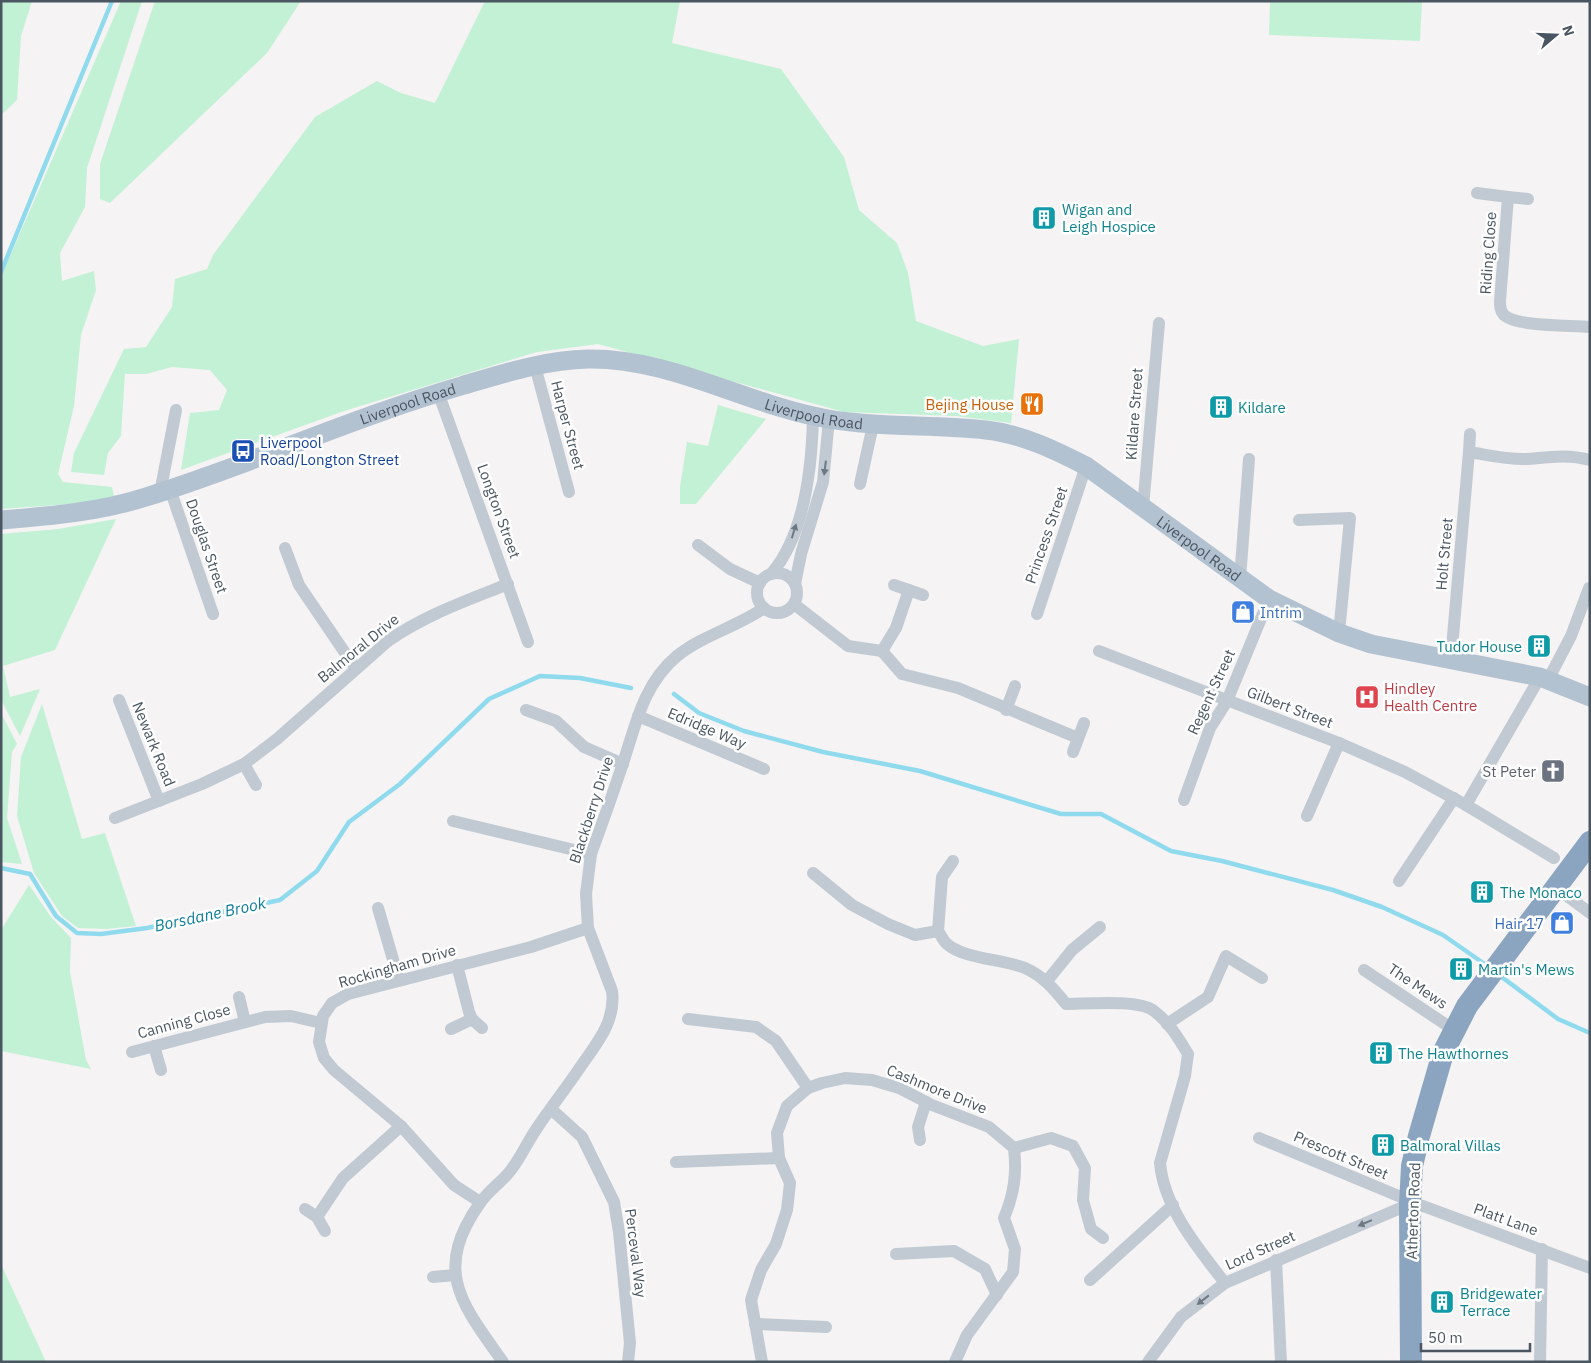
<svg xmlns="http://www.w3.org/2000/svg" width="1591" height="1363" font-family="'IBM Plex Sans',sans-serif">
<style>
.green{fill:#c3f1d5}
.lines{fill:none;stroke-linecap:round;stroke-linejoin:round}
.stream{stroke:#90daee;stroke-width:4.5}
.street{stroke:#c1cad2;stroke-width:12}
.primary{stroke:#b3c2d1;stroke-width:19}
.highway{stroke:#8ba5c1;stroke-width:22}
.oneway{fill:#6e7983}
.labels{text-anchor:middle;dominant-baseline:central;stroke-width:5;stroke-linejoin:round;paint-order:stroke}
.culture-label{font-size:15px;fill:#0d838f;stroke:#fff;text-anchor:start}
.street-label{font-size:15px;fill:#4a5661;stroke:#fff}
.food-label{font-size:15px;fill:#c56008;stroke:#fff;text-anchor:end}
.transit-label{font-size:15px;fill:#164399;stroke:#fff;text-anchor:start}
.shop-label{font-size:15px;fill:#366cbe;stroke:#fff;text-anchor:start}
.health-label{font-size:15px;fill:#be3a42;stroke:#fff;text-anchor:start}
.worship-label{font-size:15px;fill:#5b616d;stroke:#fff;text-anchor:end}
.water-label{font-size:16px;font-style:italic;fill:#0c7c9b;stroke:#fff}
</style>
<rect width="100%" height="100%" fill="#f5f3f3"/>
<g class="green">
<polygon points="1,1 32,1 21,36 17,100 1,115"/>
<polygon points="121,1 142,1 87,168 85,207 60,253 62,281 94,271 96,290 81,335 74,406 58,474 63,482 112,487 114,496 85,503 1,509 1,277"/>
<polygon points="155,1 301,1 267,53 110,203 100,199 100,164"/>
<polygon points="485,1 680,1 672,43 781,69 844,157 859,210 897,243 908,273 916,321 983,346 1019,339 1011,423 956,416 844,412 598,344 537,352 344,411 181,470 190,413 219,410 227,390 210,370 172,367 146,374 125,374 121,436 108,453 104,475 71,472 74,453 124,349 146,347 172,307 175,279 207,269 213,255 315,117 377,81 401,93 435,103"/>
<polygon points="1270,1 1422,1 1420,41 1269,35"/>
<polygon points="718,405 766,419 696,504 680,504 680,487 687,442 708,446"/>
<polygon points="116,519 55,650 3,666 10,697 40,689 20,736 1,700 1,534 58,529"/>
<polygon points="42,704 82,839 105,833 136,926 107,929 78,928 62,916 34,873 17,816 21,757"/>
<polygon points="1,713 17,744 12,752 7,818 22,864 1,862"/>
<polygon points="29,885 51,917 71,938 70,972 86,1060 91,1069 1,1051 1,930"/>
<polygon points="1,1264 46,1362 1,1362"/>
</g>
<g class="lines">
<g class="stream">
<polyline points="1,272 112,1"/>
<polyline points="674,694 699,713 744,731 823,752 920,771 1061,814 1101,814 1171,851 1222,861 1333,890 1382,907 1443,935 1489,967"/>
<polyline points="1,868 30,874 56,916 77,933 101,934 147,928 280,900 317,871 349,822 400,784 489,699 540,676 580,678 631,688"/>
<polyline points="1499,975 1558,1019 1590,1033"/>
</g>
<g class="street">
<path d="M1477,193L1508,197L1500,301C1500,306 1500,311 1504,315C1516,327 1572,325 1590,327"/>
<polyline points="1508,197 1528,199"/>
<polyline points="535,366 569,492"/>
<polyline points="438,392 528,642"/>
<polyline points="1469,452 1470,434"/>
<polyline points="860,484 873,425"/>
<polyline points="170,489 213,614"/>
<polyline points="160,493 176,410"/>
<polyline points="1143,508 1159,323"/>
<polyline points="1299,520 1350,518 1339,633"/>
<polyline points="698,545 730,569 760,583"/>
<polyline points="285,548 299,585 356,669"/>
<circle cx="777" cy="593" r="20"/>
<path d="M771,574C805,535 812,465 813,416"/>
<polyline points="1240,579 1249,459"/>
<polyline points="795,584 801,554 823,482 829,419"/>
<polyline points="894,585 923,595"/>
<polyline points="794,604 848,646 882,651 902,674 958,688 1078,738"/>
<polyline points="1037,614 1086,466"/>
<polyline points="882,651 896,628 909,590"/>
<polyline points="1099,651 1339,743 1405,772 1466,805 1554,858"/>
<path d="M1451,659L1469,452C1488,455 1508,460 1527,459C1550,457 1568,454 1590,460"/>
<polyline points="1548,680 1571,636 1589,588"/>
<polyline points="119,700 159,801"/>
<polyline points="526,710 556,721 584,747 623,764"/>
<polyline points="1006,710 1015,686"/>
<polyline points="638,716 764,769"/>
<polyline points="1073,752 1084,723"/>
<polyline points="244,764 256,785"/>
<polyline points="1184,800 1210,728 1227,701 1269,599"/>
<polyline points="1466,805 1540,677"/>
<polyline points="1307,816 1339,743"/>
<path d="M115,818L202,784L244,764L277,739L388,641C425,615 466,601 508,584"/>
<polyline points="453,821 591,854"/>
<path d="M813,873L852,905L888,924L915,935L938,931C941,935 943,941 947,944C964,959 1003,959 1025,968C1043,976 1054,989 1066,1004C1085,1004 1139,999 1154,1011C1169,1022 1179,1039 1188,1054L1185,1076L1160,1163C1164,1208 1198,1248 1225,1283"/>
<polyline points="1399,881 1454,798"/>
<polyline points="1555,887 1590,913"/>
<polyline points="378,908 399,980"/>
<polyline points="938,931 942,877 953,861"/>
<polyline points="457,965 469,1012 472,1019 482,1028"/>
<polyline points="1364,970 1454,1030"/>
<polyline points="1047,981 1072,950 1100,927"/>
<polyline points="239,997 245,1022"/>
<polyline points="688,1019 756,1027 776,1041 808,1088"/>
<polyline points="1167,1024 1208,997 1226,956 1262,978"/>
<polyline points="451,1029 472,1019"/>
<polyline points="154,1046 161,1070"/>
<polyline points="132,1052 265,1017 291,1016 321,1023"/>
<polyline points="551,1109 582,1137 614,1202 619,1232 630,1343 628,1362"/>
<polyline points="1259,1138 1401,1197 1410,1204 1423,1206 1590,1268"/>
<polyline points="920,1140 918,1127 926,1102"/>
<polyline points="1014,1148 1051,1138 1073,1146 1085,1168 1083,1200 1091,1229 1103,1238"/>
<polyline points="676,1162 779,1158"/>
<polyline points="480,1202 454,1185 401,1126 334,1070 324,1058 319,1042 323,1016 332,1003 348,994 531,947 588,928"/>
<polyline points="305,1209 317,1217 325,1231"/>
<polyline points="317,1217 343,1178 401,1126"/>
<polyline points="896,1254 954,1251 985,1269 997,1295"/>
<polyline points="1276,1260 1281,1362"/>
<polyline points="433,1277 455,1275"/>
<polyline points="1090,1280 1173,1205"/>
<polyline points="755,1324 826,1327"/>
<path d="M503,1362C462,1304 432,1271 480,1203C489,1190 502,1182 511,1170C521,1157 528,1141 537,1128C551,1107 567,1087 581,1066C597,1043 616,1021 612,991L588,928L586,894L591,854C602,824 613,794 623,763C636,724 644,683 677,656C703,635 737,627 764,608"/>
<polyline points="762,1362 751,1300 761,1270 776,1244 787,1210 790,1183 779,1158 777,1133 787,1106 808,1088 822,1083 845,1078 872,1080 899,1088 932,1105 989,1127 1014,1148"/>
<path d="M955,1362L967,1335L1013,1272L1015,1249L1004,1218C1014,1194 1017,1174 1014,1148"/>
<polyline points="1148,1362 1181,1317 1225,1283 1410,1204"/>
<polyline points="1540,1362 1542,1249"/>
</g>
<path class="primary" id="s1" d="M1,520C50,516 99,512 146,497C252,464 354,417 461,386C502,374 544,360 588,359C673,358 746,405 828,419C881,428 934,424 986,430C1022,434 1055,450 1086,466L1269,599L1339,633L1371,644L1540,677L1590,697"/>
<polyline class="highway" points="1411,1362 1410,1204 1412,1166 1419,1136 1443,1053 1467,1006 1590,842"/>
</g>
<defs><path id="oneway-solid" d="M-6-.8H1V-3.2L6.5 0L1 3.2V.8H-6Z" transform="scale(1.25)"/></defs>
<g class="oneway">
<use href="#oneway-solid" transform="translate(825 468) rotate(97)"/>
<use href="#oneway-solid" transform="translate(794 531) rotate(-73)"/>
<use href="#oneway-solid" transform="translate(1365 1223) rotate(157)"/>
<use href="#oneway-solid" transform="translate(1203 1300) rotate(142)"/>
</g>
<defs>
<symbol id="building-square" viewBox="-11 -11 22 22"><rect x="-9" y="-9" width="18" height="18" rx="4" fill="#0f9aa8" stroke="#fff"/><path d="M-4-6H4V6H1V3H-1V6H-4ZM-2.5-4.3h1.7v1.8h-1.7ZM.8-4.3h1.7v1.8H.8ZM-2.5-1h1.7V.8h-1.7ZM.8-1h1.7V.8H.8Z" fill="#fff"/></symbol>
<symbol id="restaurant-square" viewBox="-11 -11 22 22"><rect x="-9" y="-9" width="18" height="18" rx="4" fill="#e8710a" stroke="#fff"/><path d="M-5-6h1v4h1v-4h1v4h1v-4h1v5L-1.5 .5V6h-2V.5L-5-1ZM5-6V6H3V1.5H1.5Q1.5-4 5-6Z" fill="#fff"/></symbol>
<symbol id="bus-square" viewBox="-11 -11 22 22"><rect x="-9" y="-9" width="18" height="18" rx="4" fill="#1a4fb4" stroke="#fff"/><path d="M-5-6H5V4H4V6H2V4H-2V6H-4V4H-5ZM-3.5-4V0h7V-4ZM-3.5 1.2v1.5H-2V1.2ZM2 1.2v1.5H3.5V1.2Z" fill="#fff"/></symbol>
<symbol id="shop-square" viewBox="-11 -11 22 22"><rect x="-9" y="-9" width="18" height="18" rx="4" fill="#3f7fe0" stroke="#fff"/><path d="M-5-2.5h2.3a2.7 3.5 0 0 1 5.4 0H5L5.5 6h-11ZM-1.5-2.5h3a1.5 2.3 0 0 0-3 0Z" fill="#fff"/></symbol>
<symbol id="hospital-square" viewBox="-11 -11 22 22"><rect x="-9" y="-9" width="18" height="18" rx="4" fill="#e0444e" stroke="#fff"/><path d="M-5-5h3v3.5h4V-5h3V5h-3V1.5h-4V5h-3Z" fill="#fff"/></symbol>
<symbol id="church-square" viewBox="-11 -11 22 22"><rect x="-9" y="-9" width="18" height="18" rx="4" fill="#6b7280" stroke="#fff"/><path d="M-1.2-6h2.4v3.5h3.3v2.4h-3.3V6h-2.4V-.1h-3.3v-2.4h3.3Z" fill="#fff"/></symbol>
</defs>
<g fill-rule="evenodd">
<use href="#building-square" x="1030" y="204" width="28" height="28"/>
<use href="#restaurant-square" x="1018" y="390" width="28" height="28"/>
<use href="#building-square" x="1207" y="393" width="28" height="28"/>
<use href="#bus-square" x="229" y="437" width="28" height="28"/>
<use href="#shop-square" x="1229" y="598" width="28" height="28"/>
<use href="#building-square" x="1525" y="632" width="28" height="28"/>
<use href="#hospital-square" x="1353" y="683" width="28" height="28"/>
<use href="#church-square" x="1539" y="757" width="28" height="28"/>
<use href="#building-square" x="1468" y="878" width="28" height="28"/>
<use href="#shop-square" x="1548" y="909" width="28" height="28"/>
<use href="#building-square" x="1447" y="955" width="28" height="28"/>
<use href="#building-square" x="1367" y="1039" width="28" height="28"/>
<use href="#building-square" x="1369" y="1131" width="28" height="28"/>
<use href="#building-square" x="1428" y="1288" width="28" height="28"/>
</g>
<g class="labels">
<g class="culture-label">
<text x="1062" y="209">Wigan and<tspan x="1062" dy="17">Leigh Hospice</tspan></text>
<text x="1238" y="407">Kildare</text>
<text x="1522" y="646" text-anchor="end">Tudor House</text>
<text x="1500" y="892">The Monaco</text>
<text x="1478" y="969">Martin's Mews</text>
<text x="1398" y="1053">The Hawthornes</text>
<text x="1400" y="1145">Balmoral Villas</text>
<text x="1460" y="1293">Bridgewater<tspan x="1460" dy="17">Terrace</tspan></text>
</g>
<g class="street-label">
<text transform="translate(1488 253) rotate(-86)">Riding Close</text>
<text stroke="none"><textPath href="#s1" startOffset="425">Liverpool Road</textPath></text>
<text stroke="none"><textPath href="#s1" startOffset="845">Liverpool Road</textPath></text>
<text transform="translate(1134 414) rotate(-86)">Kildare Street</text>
<text transform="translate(568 425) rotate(75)">Harper Street</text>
<text transform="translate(499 511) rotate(70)">Longton Street</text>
<text transform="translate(1046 535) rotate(-71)">Princess Street</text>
<text transform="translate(207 546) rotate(71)">Douglas Street</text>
<text stroke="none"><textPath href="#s1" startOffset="1265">Liverpool Road</textPath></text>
<text transform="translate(1444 554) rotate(-85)">Holt Street</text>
<text transform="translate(358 648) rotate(-39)">Balmoral Drive</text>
<text transform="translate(1211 692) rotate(-65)">Regent Street</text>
<text transform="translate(1290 707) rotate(21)">Gilbert Street</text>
<text transform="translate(707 728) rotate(23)">Edridge Way</text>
<text transform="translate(154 744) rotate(68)">Newark Road</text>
<text transform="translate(591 810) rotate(-72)">Blackberry Drive</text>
<text transform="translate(397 966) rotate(-16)">Rockingham Drive</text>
<text transform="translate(1418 986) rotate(34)">The Mews</text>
<text transform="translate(184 1021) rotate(-15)">Canning Close</text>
<text transform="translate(937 1089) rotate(22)">Cashmore Drive</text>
<text transform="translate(1341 1155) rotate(23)">Prescott Street</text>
<text transform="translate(1413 1211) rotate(-88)">Atherton Road</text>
<text transform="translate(1506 1219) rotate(20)">Platt Lane</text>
<text transform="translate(1260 1250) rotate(-24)">Lord Street</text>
<text transform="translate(636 1253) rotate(83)">Perceval Way</text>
</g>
<g class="food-label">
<text x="1014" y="404">Bejing House</text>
</g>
<g class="transit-label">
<text x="260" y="442">Liverpool<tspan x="260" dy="17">Road/Longton Street</tspan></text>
</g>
<g class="shop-label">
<text x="1260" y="612">Intrim</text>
<text x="1544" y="923" text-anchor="end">Hair 17</text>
</g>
<g class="health-label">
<text x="1384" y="688">Hindley<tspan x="1384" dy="17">Health Centre</tspan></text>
</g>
<g class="worship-label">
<text x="1536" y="771">St Peter</text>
</g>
<g class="water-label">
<text transform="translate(210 914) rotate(-12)">Borsdane Brook</text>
</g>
</g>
<rect width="1591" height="1363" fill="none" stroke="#4a5661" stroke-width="5"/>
<g transform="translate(1556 35) rotate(71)" stroke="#ffffff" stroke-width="4" paint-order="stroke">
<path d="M0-4L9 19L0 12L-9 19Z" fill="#4a5661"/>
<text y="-8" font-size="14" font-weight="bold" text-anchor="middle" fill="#4a5661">N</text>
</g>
<path d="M1421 1343v8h109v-8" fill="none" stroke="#4a5661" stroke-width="2.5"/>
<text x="1428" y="1343" font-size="15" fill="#4a5661" stroke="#ffffff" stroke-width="4" paint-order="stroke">50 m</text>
</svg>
